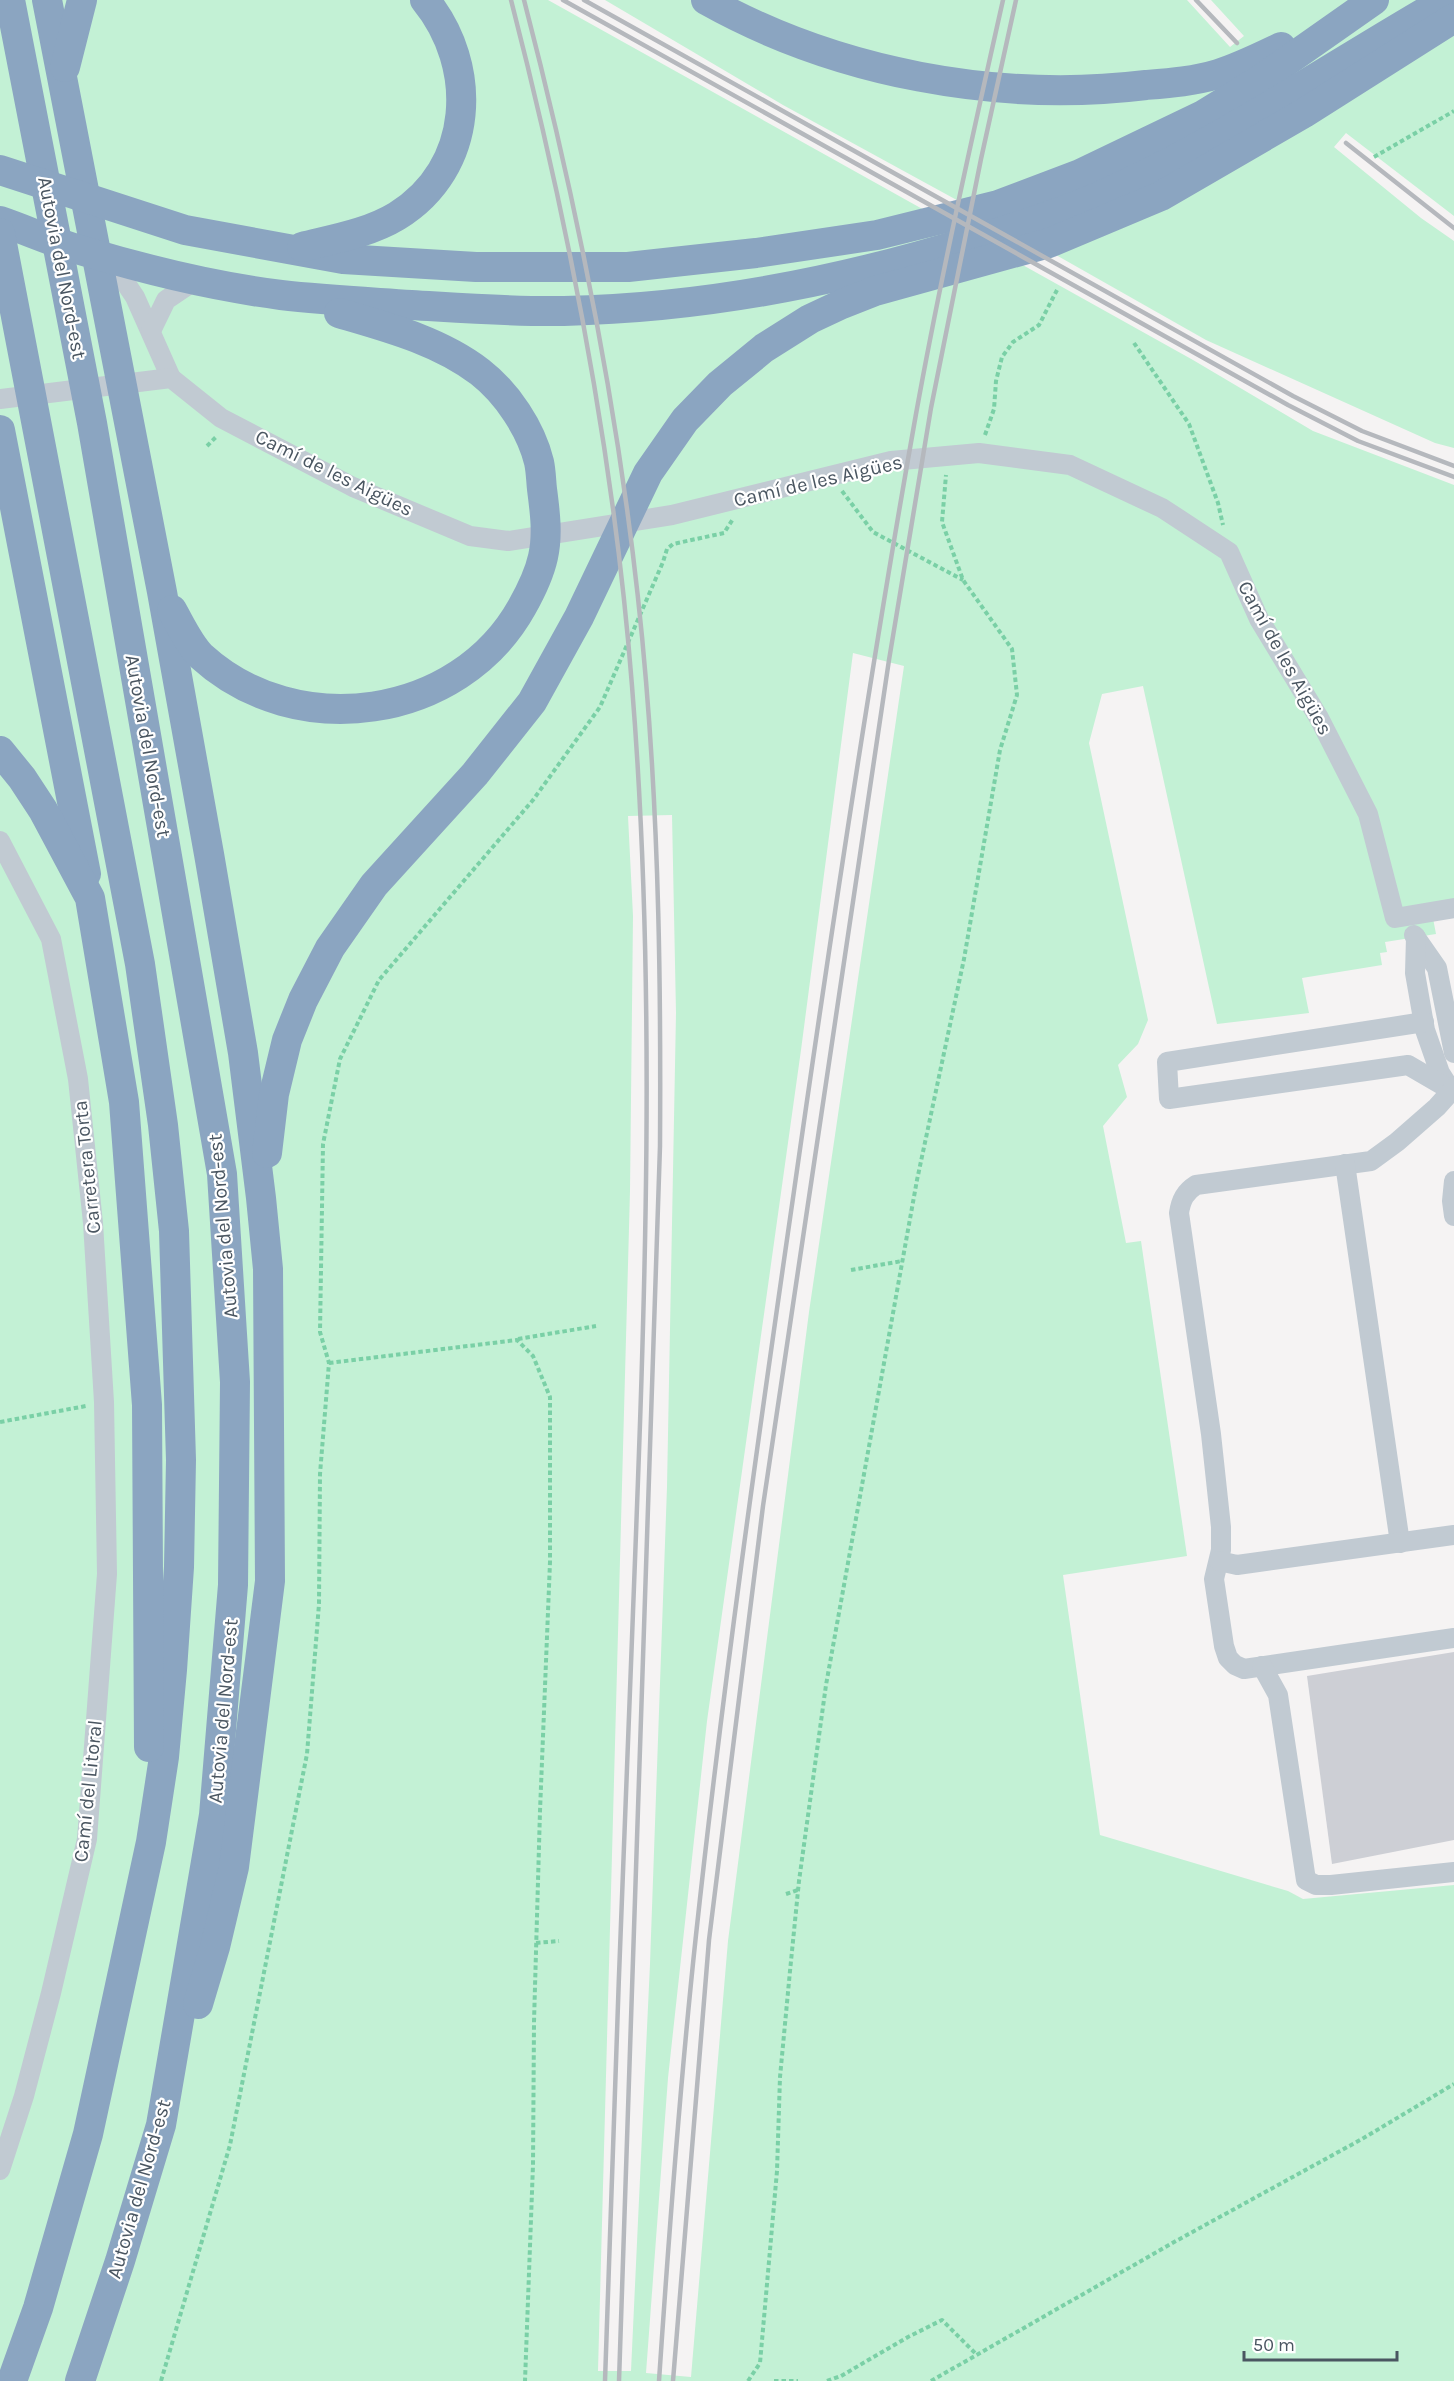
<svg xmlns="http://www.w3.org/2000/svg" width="1454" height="2381" font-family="Karla,sans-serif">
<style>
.green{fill:#c3f1d5;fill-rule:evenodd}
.building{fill:#cdcfd5}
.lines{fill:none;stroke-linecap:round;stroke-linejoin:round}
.path{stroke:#7ad0a6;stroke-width:4;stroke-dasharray:4.5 3;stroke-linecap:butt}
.minor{stroke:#c1cad2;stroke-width:20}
.highway{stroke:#8ba5c1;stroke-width:30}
.rail{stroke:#b5b8bd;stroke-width:4.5}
.labels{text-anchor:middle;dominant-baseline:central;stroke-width:4.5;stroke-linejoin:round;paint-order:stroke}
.street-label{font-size:20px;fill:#4a5661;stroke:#fff}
</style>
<rect width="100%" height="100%" fill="#f5f3f3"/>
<g class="green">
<path d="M0,0H548L1193,360L1313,431L1454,485V910L1432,913L1436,934L1385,942L1387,952L1380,953L1382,965L1302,978L1309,1013L1217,1024L1143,686L1102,694L1089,743L1148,1020L1138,1044L1118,1065L1127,1097L1103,1126L1126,1243L1141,1241L1187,1556L1063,1575L1100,1835L1288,1891L1303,1899L1454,1885V2381H0ZM853,653L904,666L809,1312L728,1941L691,2377L646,2373L668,2078L707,1721L801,1050ZM672,815L676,1013L667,1487L650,1964L631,2371H598L630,1191L633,916L628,816Z"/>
<polygon points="605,0 1187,0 1230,47 1244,36 1211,0 1454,0 1454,216 1346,133 1334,147 1421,218 1454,241 1454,448 1435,443 1206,340 1019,234 783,105"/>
</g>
<polygon class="building" points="1454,1652 1454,1840 1332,1864 1307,1676"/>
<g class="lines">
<g class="path">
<polyline points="1374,157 1454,111"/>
<polyline points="1134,343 1189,424 1218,503 1223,525"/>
<polyline points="985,435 994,409 996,381 1002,357 1013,342 1039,325 1057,290"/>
<polyline points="207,446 216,437"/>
<polyline points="842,491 873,532 963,580"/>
<polyline points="851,1270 902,1261"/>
<polyline points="518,1339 596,1326"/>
<polyline points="329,1363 517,1340 533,1356 550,1397 550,1562 540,1811 534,2022 533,2165 525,2381"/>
<polyline points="0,1422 86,1406"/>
<polyline points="786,1894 798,1890"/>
<polyline points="536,1943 559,1941"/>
<polyline points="161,2381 230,2145 307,1754 319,1604 320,1474 329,1363 320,1332 323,1144 340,1059 379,980 533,800 600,707 663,562 667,549 673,544 724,533 733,519"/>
<polyline points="748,2381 760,2363 777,2171 780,2077 790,1971 799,1881 826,1685 917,1180 964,959 1000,750 1017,695 1012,649 963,580 942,522 946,475"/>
<polyline points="774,2381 798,2381"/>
<polyline points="827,2381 841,2376 908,2337 942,2320 977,2355"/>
<polyline points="931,2381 1176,2241 1362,2139 1454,2084"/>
</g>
<g class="minor">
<polyline points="108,257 135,297 171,378"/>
<polyline points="151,331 166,300 197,279"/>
<polyline points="0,399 171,378 221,418 353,487 470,536 508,541 672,515 891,461 979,453 1070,465 1162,508 1229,552 1259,619 1319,718 1368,814 1395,918 1454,908"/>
<polyline points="0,841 51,939 78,1079 93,1223 104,1402 107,1574 87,1839 51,1993 24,2096 0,2170"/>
<polyline points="1414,935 1437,968 1454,1053"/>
<polyline points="1416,937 1415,973 1425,1030 1440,1073 1449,1087"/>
<polyline points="1424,1022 1167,1062 1169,1099 1408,1065 1451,1090"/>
<path d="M1454,1088L1437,1107L1397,1142L1371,1161L1196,1185C1185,1192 1181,1200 1179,1213L1211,1434L1221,1527V1550L1214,1579L1224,1646L1228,1658L1235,1665L1244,1669L1454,1638"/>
<polyline points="1345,1164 1400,1543"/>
<polyline points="1454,1181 1452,1201 1454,1216"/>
<polyline points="1219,1561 1237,1565 1454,1535"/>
<polyline points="1262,1666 1278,1695 1306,1880 1316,1885 1331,1885 1454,1872"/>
</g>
<g class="highway">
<polyline points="10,0 92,423 222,1174 235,1382 233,1585 214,1815 161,2125 120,2261 80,2381"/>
<polyline points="47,0 162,592 209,854 243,1053 261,1198 268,1269 270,1581 234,1867 215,1947 198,2004"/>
<path d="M706,0C836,73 998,103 1146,85C1170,83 1195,81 1218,74C1240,67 1260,57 1281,47"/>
<polyline points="65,67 82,0"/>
<polyline points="0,170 185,230 343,259 476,267 628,267 756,253 877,235 998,205 1080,174 1203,115 1260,80 1374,0"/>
<path d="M0,221C29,231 57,244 87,252C147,270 218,287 281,295C324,300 367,302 411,305C462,308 513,312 564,311C702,308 838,282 970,241C1011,229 1053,216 1093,199C1217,145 1329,67 1446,0"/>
<polyline points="0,233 140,964 163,1125 174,1231 181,1460 179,1567 172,1670 164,1757 151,1842 88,2134 38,2308 12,2381"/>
<path d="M302,247C334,239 369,233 397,216C475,168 479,66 425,0"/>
<polyline points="0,430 86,874"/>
<path d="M172,610C180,624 189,644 201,656C296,743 459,720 522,607C531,591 539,575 543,557C548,535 545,512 542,489C541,480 541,471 539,462C531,429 507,393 480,372C440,341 387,327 339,313"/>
<polyline points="0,751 22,778 43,810 90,898 124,1102 147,1405 149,1747"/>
<polyline points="267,1153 274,1094 287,1040 303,1000 330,948 374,885 475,774 532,702 579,617 648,473 685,420 720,384 764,348 810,319 842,304 875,291 1049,243 1161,196 1304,113 1454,18"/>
</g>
<g class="rail">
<path d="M511,0C569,225 614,454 632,686C657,994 645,1303 633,1612C622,1868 614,2125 605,2381"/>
<path d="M524,0C582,223 627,450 646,681C659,835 661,991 660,1146L619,2381"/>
<polyline points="563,0 1288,405 1358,441 1454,477"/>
<polyline points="584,0 1293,396 1362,431 1454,466"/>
<polyline points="1196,0 1237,43"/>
<polyline points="1346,143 1454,228"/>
<path d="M659,2381C669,2232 680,2083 696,1935C723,1686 758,1439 794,1191C831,932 870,672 916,414C941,276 972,138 1003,0"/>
<polyline points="673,2381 709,1940 763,1506 889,660 931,408 981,159 1016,0"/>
</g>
</g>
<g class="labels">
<g class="street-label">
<text transform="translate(62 268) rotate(79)">Autovia del Nord-est</text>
<text transform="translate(334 473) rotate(26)">Camí de les Aigües</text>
<text transform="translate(818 481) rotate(-13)">Camí de les Aigües</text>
<text transform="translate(1285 658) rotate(61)">Camí de les Aigües</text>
<text transform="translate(148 746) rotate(80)">Autovia del Nord-est</text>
<text transform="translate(87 1167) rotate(-96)">Carretera Torta</text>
<text transform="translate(223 1226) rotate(-95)">Autovia del Nord-est</text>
<text transform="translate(223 1711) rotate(-85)">Autovia del Nord-est</text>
<text transform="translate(88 1791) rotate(-84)">Camí del Litoral</text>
<text transform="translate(139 2189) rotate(-74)">Autovia del Nord-est</text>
</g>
</g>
<path d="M1244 2351v9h153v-9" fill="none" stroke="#4a5661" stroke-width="3"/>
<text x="1253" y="2351" font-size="18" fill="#4a5661" stroke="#ffffff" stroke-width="4.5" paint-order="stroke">50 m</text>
</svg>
